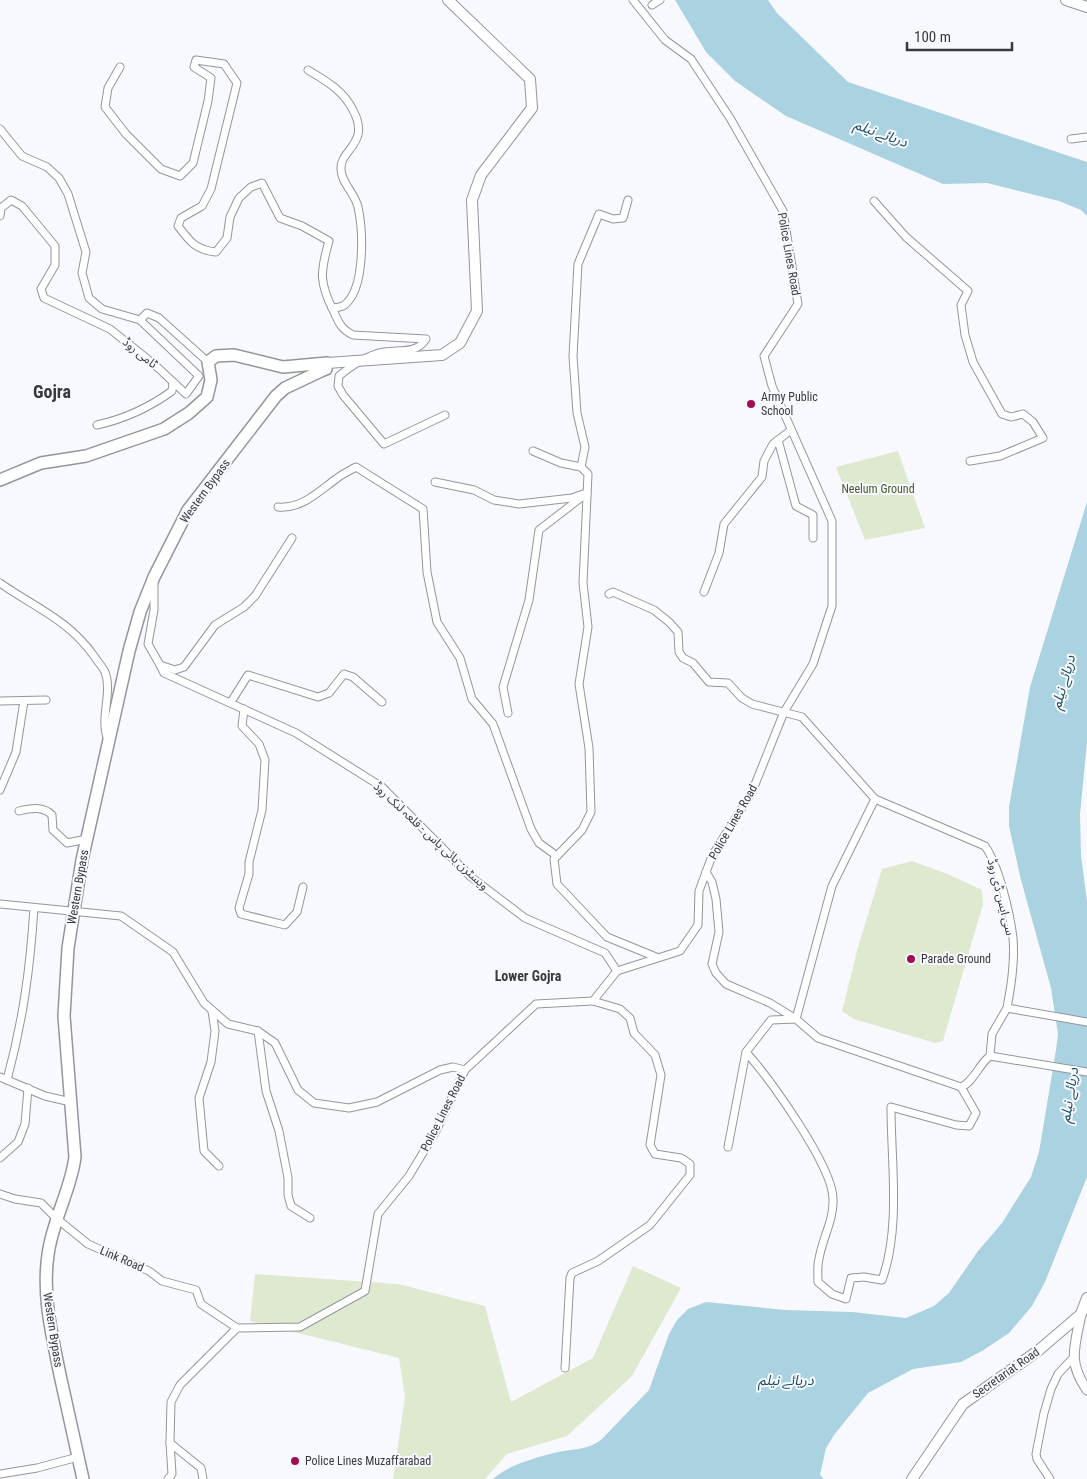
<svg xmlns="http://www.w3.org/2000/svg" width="1087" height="1479" font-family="'Roboto Condensed','Noto Sans Arabic',sans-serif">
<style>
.green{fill:#dfe9d0}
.water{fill:#aad2e0}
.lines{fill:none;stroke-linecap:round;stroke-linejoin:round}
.minor-casing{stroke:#93969d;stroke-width:9}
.tertiary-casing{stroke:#93969d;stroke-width:11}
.secondary-casing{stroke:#93969d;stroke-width:12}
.trunk-casing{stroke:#93969d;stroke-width:14}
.minor{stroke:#fff;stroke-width:7}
.tertiary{stroke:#fff;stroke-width:9}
.secondary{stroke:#fff;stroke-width:10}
.trunk{stroke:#fff;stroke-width:11}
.poi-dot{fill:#a20d4f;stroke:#f8f9ff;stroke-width:2}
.labels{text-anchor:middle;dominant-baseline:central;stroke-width:4;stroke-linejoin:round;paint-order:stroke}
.street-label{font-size:12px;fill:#38393c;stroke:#f8f9ff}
.poi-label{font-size:12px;fill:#38393c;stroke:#f8f9ff;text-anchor:start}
.park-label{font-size:12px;fill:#495a28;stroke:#f8f9ff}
.water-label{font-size:14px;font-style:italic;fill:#174e5d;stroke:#f8f9ff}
.neighbourhood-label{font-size:14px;font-weight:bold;fill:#38393c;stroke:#f8f9ff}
.district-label{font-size:18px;font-weight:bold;fill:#38393c;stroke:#f8f9ff}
</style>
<rect width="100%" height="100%" fill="#f8f9ff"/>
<g class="green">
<polygon points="898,451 925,528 865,540 836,467"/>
<polygon points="912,861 950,875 982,890 983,904 943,1041 935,1043 854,1019 842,1011 858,947 882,869"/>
<polygon points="633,1266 681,1288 632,1376 567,1436 507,1454 485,1479 393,1479 405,1397 399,1358 250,1321 255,1274 398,1284 485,1306 511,1402 593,1358"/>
</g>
<g class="water">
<polygon points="675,0 768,0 777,13 848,82 1087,162 1087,216 1081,210 1059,201 987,183 943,184 786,116 735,81 706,52"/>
<path d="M1087,502V742L1080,814L1081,855L1087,902V1177L1045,1282L1032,1306L1009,1333L982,1351L961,1362L913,1369L868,1393L834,1435L826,1448L820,1475L824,1479H493C507,1466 531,1459 550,1454C569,1448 586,1452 602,1439L649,1390L669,1334L677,1320L688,1309L706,1302L785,1310L852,1312L906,1318L934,1306L949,1293L978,1251L1002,1223L1031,1177L1039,1152L1056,1050L1058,1034L1051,988L1021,880L1009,826V807L1030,687Z"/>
</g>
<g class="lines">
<defs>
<g id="minor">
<polyline points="652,5 660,0"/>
<path d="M120,67L108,88L105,107L126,134L161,169L180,176L193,163L208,101L211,78L194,67L196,60L224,64L237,83L211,189L202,206L181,218L178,226C190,242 196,250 216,252L227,238L230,217L239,198L251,187L262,183L280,218L302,226L329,241C320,272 319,283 334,312C339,323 341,329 353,335L426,339C415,357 393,347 376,354C362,358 350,367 339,376L338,386L343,395L384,444L445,415"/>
<path d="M308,70C326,81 343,90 353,110C371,144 340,149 341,169C341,183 355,193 358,207C363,230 366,291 343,306C340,307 335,308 332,308"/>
<polyline points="0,129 22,156 47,167 59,178 68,194 86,252 82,273 89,298 102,309 140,320"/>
<polyline points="1071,139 1087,137"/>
<polyline points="874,201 906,237 968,291 961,305 965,335 973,362 1002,414 1011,417 1023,414 1033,422 1043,438 1000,456 970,461"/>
<polyline points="0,216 1,208 11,200 22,206 55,246 55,265 41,289 44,298 110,329 155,365 186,394 199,376 140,320 147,313 159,318 208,362"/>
<path d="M97,425C124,419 150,407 172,391L173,382"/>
<polyline points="778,440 796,506 813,515 813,538"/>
<polyline points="533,451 561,463 581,467 588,474 583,583 588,627 579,684 589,748 591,812 582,830 554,859 557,884 607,937 656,957"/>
<polyline points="581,467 585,447 577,413 573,356 578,264 599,214 613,219 623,218 628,200"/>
<polyline points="435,482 474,490 494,500 519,504 572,498 583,494"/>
<path d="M278,507C302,509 318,492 336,479C342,474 349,471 356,467L423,509L427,572L437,622L460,658L472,699L493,724L531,829L539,843L557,856"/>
<path d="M0,583C34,607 69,620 94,656C97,661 102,666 105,672C113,693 99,718 108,740"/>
<polyline points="154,584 154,610 148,644 160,665 175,670 184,667 215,625 244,607 255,596 292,538"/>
<polyline points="704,592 719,553 724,524 762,477 764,461 773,444 791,430"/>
<path d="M609,594L613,592L654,610L669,622L678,632L679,652L683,658L693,663L709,682L728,683L742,698L752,704L802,717L875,799L832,886L796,1019L818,1038L961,1087C973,1083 979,1064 990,1056L992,1034L1007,1008L1087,1022"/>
<polyline points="160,665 164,673 296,733 382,787 471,877 525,918 605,953 617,971"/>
<polyline points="0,701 46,700"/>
<polyline points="231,702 248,675 318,697 329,693 344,674 353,677 382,702"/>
<polyline points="244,709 242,726 259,744 265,760 262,810 249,862 249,874 239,908 241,914 285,925 297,912 303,887"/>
<polyline points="508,713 503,687 529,600 539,530 587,493"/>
<polyline points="0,790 16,752 24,701"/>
<path d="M875,799L985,846C999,866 1010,913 1013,938C1015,962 1011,986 1007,1008"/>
<path d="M19,811C31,808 43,806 52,815L53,830L67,843L87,839"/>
<polyline points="706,872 712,882 716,899 719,932 712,964 716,973 726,984 770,1003 796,1019"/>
<polyline points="0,904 121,916 173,952 204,1003 228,1024 258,1031 275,1043 298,1090 314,1103 349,1108 377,1102 440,1070 453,1067 465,1070"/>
<path d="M34,908C30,970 23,1020 7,1080L45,1096L71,1102"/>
<polyline points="212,1011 215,1031 211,1062 199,1098 204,1151 219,1166"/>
<polyline points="258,1031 266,1091 279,1131 288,1178 288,1195 291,1206 310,1218"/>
<path d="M746,1052C769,1078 833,1166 833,1199C834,1220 822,1239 819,1259C817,1266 818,1274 818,1282L832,1294L846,1299L851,1278L864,1277L882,1280C901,1228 891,1162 891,1107L956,1125L969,1126L976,1113L961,1087"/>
<polyline points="990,1056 1087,1072"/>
<polyline points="0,1077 7,1080"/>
<polyline points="728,1147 746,1052 771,1020 796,1019"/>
<polyline points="0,1158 18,1142 25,1124 28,1088"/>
<polyline points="0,1194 15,1199 41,1203 56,1218 88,1244 149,1271 162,1281 196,1290 201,1304 237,1328"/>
<polyline points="565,1368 570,1278 572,1273 598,1261 650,1225 690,1175 690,1164 681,1158 655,1154 650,1145 661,1075 655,1055 634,1033 630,1018 620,1009 593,1001"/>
<polyline points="0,1474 37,1468 78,1457"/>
<polyline points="168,1479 172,1474 170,1443"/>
<polyline points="203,1479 201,1468 170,1443 171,1402 180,1385 237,1328 300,1327 365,1291 378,1214 409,1176 435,1133 465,1070 536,1004 593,1001 617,971 680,951 698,925 699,891 712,856 752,792 784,712 813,664 832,606 832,521 772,386 764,356 798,304 783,211 730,118 691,59 665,40 633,0"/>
<polyline points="1050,1479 1037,1459 1036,1454 1044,1413 1051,1389 1058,1374 1073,1358"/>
</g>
<path id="tertiary" d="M1081,1314C1075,1347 1067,1361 1087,1390"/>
<g id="secondary">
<polyline points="1066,0 1087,7"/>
<polyline points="327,363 442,355 460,343 477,311 472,200 481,175 532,108 530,79 448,0"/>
<polyline points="912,1479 963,1404 1039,1350 1081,1314 1087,1298"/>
</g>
<path id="trunk" d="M0,480L41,463L86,456L164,429L189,413L207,397L211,380L208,362L216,356L234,355L283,367L327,363L326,369L321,371L285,388L276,396L188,510L154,577L140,612L129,651L82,860L68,948L64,1016L75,1157C71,1190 52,1221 48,1255C42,1296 52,1335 60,1375C68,1410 75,1444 83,1479"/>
</defs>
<use href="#minor" class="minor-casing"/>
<use href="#tertiary" class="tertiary-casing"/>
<use href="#secondary" class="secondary-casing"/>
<use href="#trunk" class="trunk-casing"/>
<use href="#minor" class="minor"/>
<use href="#tertiary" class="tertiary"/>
<use href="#secondary" class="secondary"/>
<use href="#trunk" class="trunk"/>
</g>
<g class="poi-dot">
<circle cx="751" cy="404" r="5"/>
<circle cx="911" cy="959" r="5"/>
<circle cx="295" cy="1461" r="5"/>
</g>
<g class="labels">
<g class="street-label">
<text transform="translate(789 254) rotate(80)">Police Lines Road</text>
<text transform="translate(140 353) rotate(39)">ٹامی روڈ</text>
<text transform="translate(205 491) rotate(-54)">Western Bypass</text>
<text transform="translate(733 822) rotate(-60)">Police Lines Road</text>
<text transform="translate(431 836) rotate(43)">ویسٹرن بائی پاس - قلعہ لنک روڈ</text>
<text transform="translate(78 887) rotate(-80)">Western Bypass</text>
<text transform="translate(1001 897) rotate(76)">سی ایس ڈی روڈ</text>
<text transform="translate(443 1113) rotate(-63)">Police Lines Road</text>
<text transform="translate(122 1259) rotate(23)">Link Road</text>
<text transform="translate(53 1330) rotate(81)">Western Bypass</text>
<text transform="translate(1006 1373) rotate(-35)">Secretariat Road</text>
</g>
<g class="poi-label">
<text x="761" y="397">Army Public<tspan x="761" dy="14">School</tspan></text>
<text x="921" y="959">Parade Ground</text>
<text x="305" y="1461">Police Lines Muzaffarabad</text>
</g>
<g class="park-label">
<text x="878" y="489">Neelum Ground</text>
</g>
<g class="water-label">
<text transform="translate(881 133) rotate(20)">دریائے نیلم</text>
<text transform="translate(1063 682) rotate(-74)">دریائے نیلم</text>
<text transform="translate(1069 1095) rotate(-81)">دریائے نیلم</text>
<text x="786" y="1380">دریائے نیلم</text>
</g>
<g class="neighbourhood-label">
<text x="528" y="976">Lower Gojra</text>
</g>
<g class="district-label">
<text x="52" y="391">Gojra</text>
</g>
</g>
<path d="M907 42v8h105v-8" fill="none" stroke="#38393c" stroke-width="2.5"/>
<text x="914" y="42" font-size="15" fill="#38393c" stroke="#f8f9ff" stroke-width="4" paint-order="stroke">100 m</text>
</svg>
